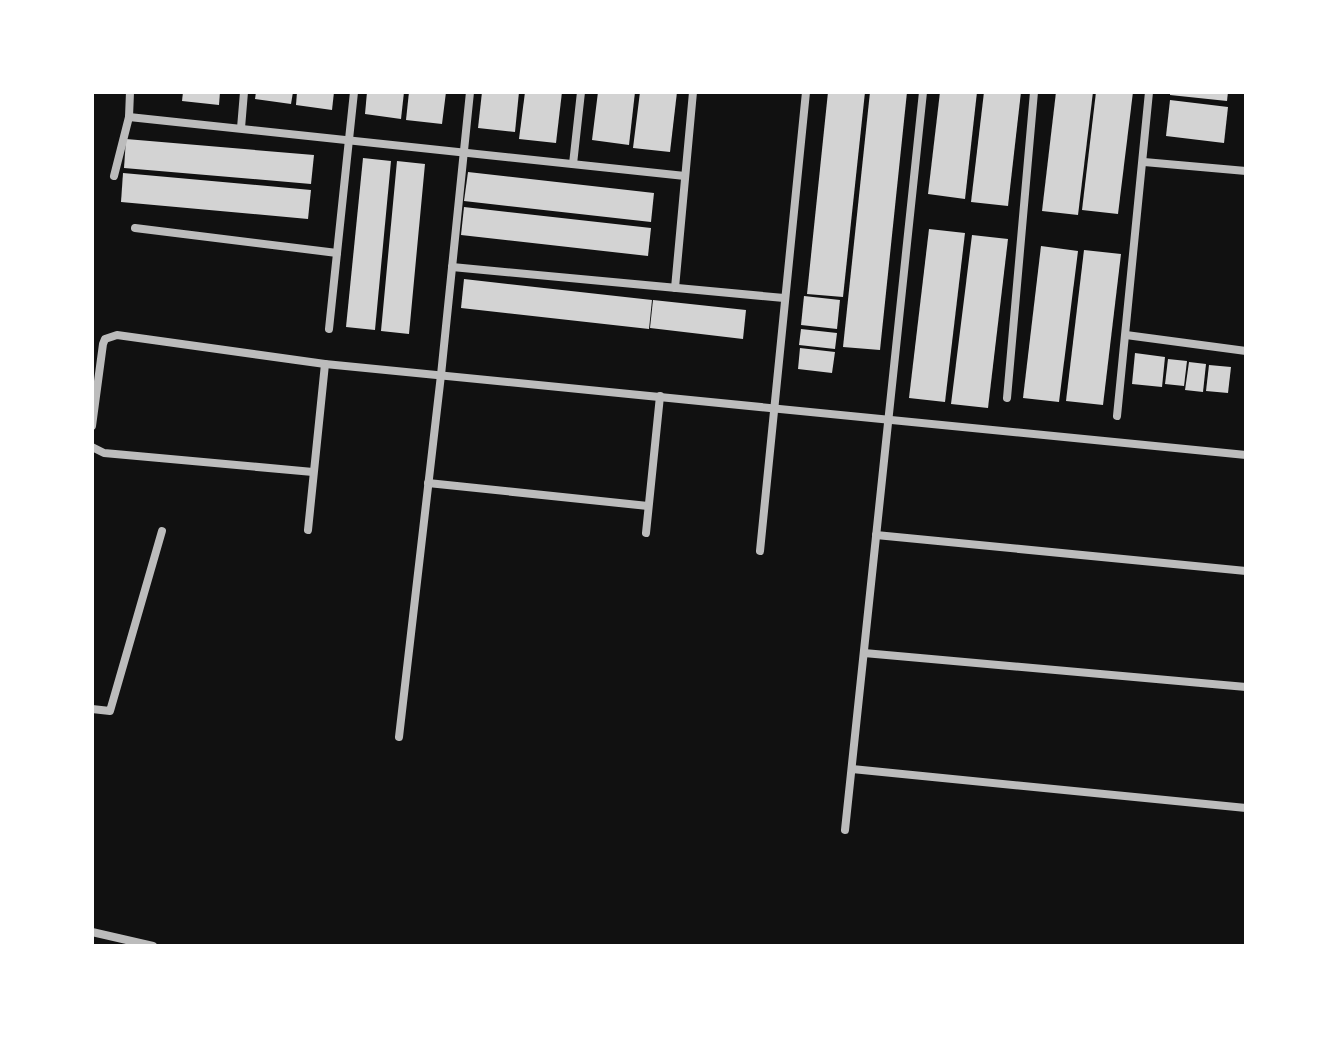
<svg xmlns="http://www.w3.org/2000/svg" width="1338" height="1038" font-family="'Roboto Serif',serif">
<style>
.building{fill:#d3d3d3}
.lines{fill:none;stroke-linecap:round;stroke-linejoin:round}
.minor{stroke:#bcbcbc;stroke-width:8}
</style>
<rect width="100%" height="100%" fill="#111"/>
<g class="building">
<polygon points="183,92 220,92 219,105 182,101"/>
<polygon points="256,92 293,92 291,104 255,99"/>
<polygon points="297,92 334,92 332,110 296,105"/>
<polygon points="367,92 404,92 401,119 365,114"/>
<polygon points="409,92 446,92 442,124 406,120"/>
<polygon points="482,92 519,92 515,132 478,128"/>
<polygon points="525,92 562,92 556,143 519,139"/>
<polygon points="598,92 635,92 629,145 592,140"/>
<polygon points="640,92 677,92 670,152 633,148"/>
<polygon points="828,92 865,92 843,297 807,294"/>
<polygon points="870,92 907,92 880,350 843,347"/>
<polygon points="940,92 977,92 965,199 928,194"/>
<polygon points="984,92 1021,92 1008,206 971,202"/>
<polygon points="1056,92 1093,92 1078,215 1042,211"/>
<polygon points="1096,92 1133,92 1118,214 1082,210"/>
<polygon points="1170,92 1228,92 1227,101 1170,95"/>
<polygon points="1170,100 1228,107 1224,143 1166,136"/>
<polygon points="126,139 314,155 311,184 124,168"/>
<polygon points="363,158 391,161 375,330 346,327"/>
<polygon points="397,161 425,164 409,334 381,331"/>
<polygon points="468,172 654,193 651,222 464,201"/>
<polygon points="123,173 311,190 308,219 121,202"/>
<polygon points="464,207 651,228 648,256 461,235"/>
<polygon points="929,229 965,233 945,402 909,398"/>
<polygon points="972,235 1008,239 988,408 951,404"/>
<polygon points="1041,246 1078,251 1059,402 1023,398"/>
<polygon points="1084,250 1121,254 1103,405 1066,401"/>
<polygon points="464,279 652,300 649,329 461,308"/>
<polygon points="804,296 840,300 837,329 801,325"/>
<polygon points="653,300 746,310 743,339 650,328"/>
<polygon points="801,329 837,333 835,349 799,345"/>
<polygon points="800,348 835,352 832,373 798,369"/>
<polygon points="1135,353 1165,357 1162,387 1132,384"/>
<polygon points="1168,359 1187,361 1184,386 1165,384"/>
<polygon points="1189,362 1206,364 1203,392 1185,390"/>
<polygon points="1209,365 1231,367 1228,393 1206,391"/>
</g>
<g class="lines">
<g class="minor">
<polyline points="129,117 685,176"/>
<polyline points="241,128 244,92"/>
<polyline points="1144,162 1246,171"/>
<polyline points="573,164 581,92"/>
<polyline points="114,176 129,117 130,92"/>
<polyline points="135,228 337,253"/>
<polyline points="452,267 784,298"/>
<polyline points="675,288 693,92"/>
<polyline points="329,329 354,92"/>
<polyline points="1126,335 1246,351"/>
<polyline points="1007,398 1034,92"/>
<polyline points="1117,416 1149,92"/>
<polyline points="92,426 103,344 105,339 117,335 325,364 1246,455"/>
<polyline points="92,447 104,453 313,472"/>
<polyline points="428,483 648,506"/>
<polyline points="308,530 325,364"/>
<polyline points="646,533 660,396"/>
<polyline points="876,535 1246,571"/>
<polyline points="760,551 806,92"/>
<polyline points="864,653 1246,687"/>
<polyline points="92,709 110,711 162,531"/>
<polyline points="399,737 441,375 470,92"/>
<polyline points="852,769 1246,808"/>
<polyline points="845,830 923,92"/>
<polyline points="92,932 153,946"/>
</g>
</g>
<rect width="1338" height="1038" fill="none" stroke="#ffffff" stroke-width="188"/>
</svg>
